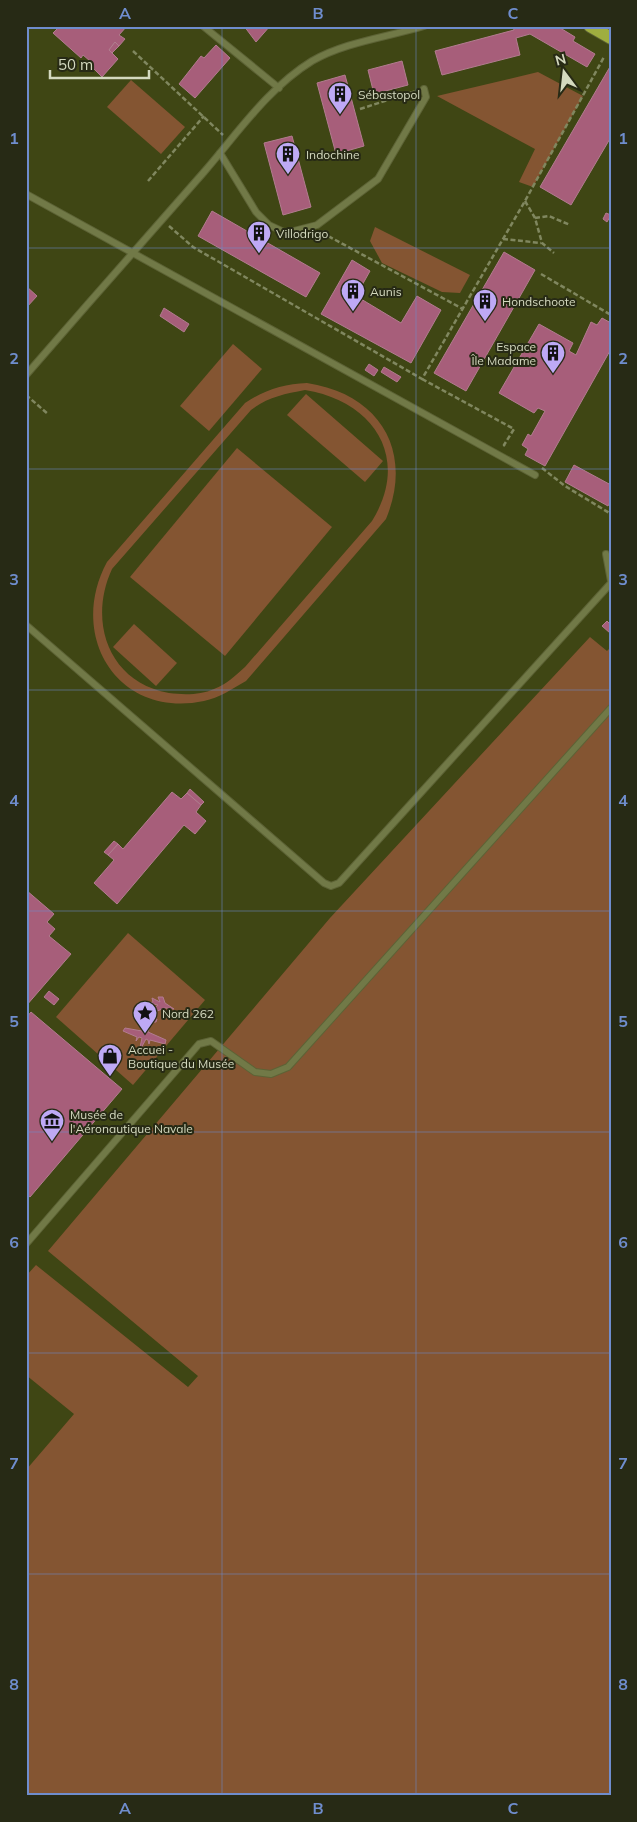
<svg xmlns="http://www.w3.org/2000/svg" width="637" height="1822" font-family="Mulish,sans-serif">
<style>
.green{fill:#845532;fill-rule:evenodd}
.building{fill:#a75e7a;stroke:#b27c8f}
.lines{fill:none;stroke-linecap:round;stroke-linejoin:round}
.service-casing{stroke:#5d6336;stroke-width:8}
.primary-casing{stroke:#5d6336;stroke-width:14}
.path{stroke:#80875f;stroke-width:2.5;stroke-dasharray:5 2.5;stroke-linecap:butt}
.service{stroke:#717947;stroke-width:6}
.primary{stroke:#9fae3f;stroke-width:12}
.grid{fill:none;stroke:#6f8dcd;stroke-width:1;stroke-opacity:0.55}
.labels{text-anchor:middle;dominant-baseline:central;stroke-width:4;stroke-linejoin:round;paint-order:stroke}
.poi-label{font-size:12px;fill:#d4d9bf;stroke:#272a15;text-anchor:start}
.neatline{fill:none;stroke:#6f8dcd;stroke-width:2}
.grid-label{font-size:16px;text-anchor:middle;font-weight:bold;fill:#6f8dcd}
</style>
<rect width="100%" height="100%" fill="#3f4614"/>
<g class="green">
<polygon points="538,72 583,96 533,187 519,182 535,149 437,96"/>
<polygon points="131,80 185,127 161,154 107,107"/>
<polygon points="375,227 470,275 460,293 442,292 382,263 370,241"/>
<polygon points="233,344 262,369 209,431 180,406"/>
<path d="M307,383C380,394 414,451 386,519L246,681C232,689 219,698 204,701C118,719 67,636 107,562L245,403C264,390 284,384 307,383ZM305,390C374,401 411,458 372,521L245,667C235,676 227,684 214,689C201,695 184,695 169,693C108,682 88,621 112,569L251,410C268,397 284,394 305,390Z"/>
<polygon points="306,394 383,461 365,482 287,415"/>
<polygon points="237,448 332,527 225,656 130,577"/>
<polygon points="134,624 177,663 156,686 113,647"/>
<polygon points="590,637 607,651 611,647 611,1796 26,1796 26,1470 74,1414 26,1375 26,1276 36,1265 188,1387 198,1376 48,1251 330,918"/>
<polygon points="128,933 205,1000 133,1085 56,1017"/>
</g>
<g class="building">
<polygon points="60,26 127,26 119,35 125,39 119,46 115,42 109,50 118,59 102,77 88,63 90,61 83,55 81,58 53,33"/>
<polygon points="244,26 270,26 256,42"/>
<polygon points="513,26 557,26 575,37 573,41 595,54 587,67 530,34 516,38 520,55 442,75 435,51 514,30"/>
<polygon points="115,42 119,46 112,53 109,50"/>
<polygon points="216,45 230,58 195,98 179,84 201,56 204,58"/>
<polygon points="402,61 408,85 374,94 368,70"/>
<polygon points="611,65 611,137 571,205 540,187"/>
<polygon points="345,75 364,146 336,154 317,83"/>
<polygon points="292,136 311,207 283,215 264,143"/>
<polygon points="212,211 320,273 306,297 198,236"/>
<polygon points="606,213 611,215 607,222 603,219"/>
<polygon points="504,252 535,270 466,391 434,373"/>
<polygon points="352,260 370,271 356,296 401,323 417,296 441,310 411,363 321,314"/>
<polygon points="26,286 37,296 26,308"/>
<polygon points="164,308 189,324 184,332 160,316"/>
<polygon points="602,318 611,323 611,349 545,466 525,455 528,449 522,445 528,434 531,436 545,411 538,408 534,413 499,393 539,324 573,343 569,351 576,355 591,322 597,325"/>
<polygon points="369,364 378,370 374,376 365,370"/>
<polygon points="384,367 401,377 397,382 381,372"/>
<polygon points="574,465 611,485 611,500 608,506 565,482"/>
<polygon points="607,621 611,625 610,633 602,626"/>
<polygon points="190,789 204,802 201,805 187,793"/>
<polygon points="172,792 181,799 187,793 201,805 196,812 206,821 195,834 184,825 117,904 94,883 114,860 108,855 118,844 123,849"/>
<polygon points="114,841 118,844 108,855 104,852"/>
<polygon points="26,890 54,914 47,922 55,929 49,936 71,954 26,1006"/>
<polygon points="49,991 59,999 54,1005 44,997"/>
<polygon points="158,997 163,997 165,1003 174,1009 165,1008 157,1011 153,1009 158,1005 149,1003 153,1002 152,998 160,1002"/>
<polygon points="31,1012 122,1089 30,1197 26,1194 26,1018"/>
<polygon points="143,1015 157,1019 156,1022 150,1022 148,1032 166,1040 165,1044 150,1040 149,1044 148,1040 146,1039 139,1052 142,1038 139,1037 136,1041 137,1037 123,1031 125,1028 142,1031 147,1021 142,1017"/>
</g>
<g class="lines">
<defs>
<g id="service">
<polyline points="203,26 279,88"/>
<polyline points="220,153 256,212 269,225 286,233 317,225 378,179 426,97 424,89"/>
<polyline points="26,194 535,475"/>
<path d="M26,375C85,307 144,240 204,172C237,134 268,88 312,61C345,42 388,37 424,26"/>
<polyline points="606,554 611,581"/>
<polyline points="26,625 324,883 331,886 339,883 611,583"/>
<polyline points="26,1244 199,1044 211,1041 255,1072 271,1074 288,1067 611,708"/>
</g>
<polyline id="primary" points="590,26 611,38"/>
</defs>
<use href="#service" class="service-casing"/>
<use href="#primary" class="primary-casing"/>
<g class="path">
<polyline points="133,51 223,135"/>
<polyline points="360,109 416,91"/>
<polyline points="148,181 204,116"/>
<polyline points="525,201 535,218 542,243 554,253"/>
<polyline points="535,218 549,216 570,225"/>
<polyline points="169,226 193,247 422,379 525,201 604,57"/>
<polyline points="323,231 328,236 463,309"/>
<polyline points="503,239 541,243"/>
<polyline points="541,274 611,315"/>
<polyline points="422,379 514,429 504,445 505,446"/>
<polyline points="26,395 48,414"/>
<polyline points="542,468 565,486 611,514"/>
</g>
<use href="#service" class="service"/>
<use href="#primary" class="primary"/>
</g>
<path class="grid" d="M222,26V1796M416,26V1796M26,248H611M26,469H611M26,690H611M26,911H611M26,1132H611M26,1353H611M26,1574H611"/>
<defs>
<symbol id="building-pin" viewBox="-11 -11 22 30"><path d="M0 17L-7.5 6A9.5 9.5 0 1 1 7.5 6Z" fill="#bea9f5" stroke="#272a15"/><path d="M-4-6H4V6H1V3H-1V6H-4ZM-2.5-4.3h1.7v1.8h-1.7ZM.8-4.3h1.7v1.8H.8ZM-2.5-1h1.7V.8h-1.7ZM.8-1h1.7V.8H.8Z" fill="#111"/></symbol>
<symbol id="sight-pin" viewBox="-11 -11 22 30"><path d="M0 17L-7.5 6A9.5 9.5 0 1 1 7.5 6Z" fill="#bea9f5" stroke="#272a15"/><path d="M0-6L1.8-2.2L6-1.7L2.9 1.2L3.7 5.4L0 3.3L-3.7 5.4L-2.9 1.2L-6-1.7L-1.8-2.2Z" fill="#111"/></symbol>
<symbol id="shop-pin" viewBox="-11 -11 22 30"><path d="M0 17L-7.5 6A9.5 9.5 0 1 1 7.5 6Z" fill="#bea9f5" stroke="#272a15"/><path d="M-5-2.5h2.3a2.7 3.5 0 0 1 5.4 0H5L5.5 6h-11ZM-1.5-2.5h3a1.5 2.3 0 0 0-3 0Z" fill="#111"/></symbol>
<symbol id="museum-pin" viewBox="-11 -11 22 30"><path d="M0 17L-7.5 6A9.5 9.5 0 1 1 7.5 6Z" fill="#bea9f5" stroke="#272a15"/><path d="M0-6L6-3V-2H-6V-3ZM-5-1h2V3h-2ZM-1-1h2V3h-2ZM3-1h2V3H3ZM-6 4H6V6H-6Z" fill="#111"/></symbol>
</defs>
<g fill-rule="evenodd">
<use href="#building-pin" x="326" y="80" width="28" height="38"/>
<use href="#building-pin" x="274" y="140" width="28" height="38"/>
<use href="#building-pin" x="245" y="219" width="28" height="38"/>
<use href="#building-pin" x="339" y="277" width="28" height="38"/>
<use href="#building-pin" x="471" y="287" width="28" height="38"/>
<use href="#building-pin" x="539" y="339" width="28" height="38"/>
<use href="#sight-pin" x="131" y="999" width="28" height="38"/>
<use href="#shop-pin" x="96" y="1042" width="28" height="38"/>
<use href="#museum-pin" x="38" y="1107" width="28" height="38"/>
</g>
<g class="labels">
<g class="poi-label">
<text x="358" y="94">Sébastopol</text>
<text x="306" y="154">Indochine</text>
<text x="276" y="233">Villodrigo</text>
<text x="370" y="291">Aunis</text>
<text x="502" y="301">Hondschoote</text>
<text x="536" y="346" text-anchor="end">Espace<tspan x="536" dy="14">Île Madame</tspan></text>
<text x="162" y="1013">Nord 262</text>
<text x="128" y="1049">Accuei -<tspan x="128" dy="14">Boutique du Musée</tspan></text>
<text x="70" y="1114">Musée de<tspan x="70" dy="14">l'Aéronautique Navale</tspan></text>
</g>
</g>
<rect width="637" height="1822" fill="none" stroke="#272a15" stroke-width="55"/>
<g transform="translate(564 72) rotate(345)" stroke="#272a15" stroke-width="4" paint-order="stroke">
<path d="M0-4L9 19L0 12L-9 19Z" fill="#d4d9bf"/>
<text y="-8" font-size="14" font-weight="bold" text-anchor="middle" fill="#d4d9bf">N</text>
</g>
<path d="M50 70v8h99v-8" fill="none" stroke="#d4d9bf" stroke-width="2.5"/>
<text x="58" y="70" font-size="15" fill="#d4d9bf" stroke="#272a15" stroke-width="4" paint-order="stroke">50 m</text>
<rect x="28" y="28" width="582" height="1766" class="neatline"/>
<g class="grid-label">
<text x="125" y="19">A</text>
<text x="318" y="19">B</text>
<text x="513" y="19">C</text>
<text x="14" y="144">1</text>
<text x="623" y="144">1</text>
<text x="14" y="364">2</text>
<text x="623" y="364">2</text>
<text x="14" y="585">3</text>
<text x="623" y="585">3</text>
<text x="14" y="806">4</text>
<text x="623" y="806">4</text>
<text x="14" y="1027">5</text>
<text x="623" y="1027">5</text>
<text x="14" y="1248">6</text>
<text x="623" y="1248">6</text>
<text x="14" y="1469">7</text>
<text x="623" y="1469">7</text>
<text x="14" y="1690">8</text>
<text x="623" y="1690">8</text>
<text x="125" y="1814">A</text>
<text x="318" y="1814">B</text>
<text x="513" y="1814">C</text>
</g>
</svg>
